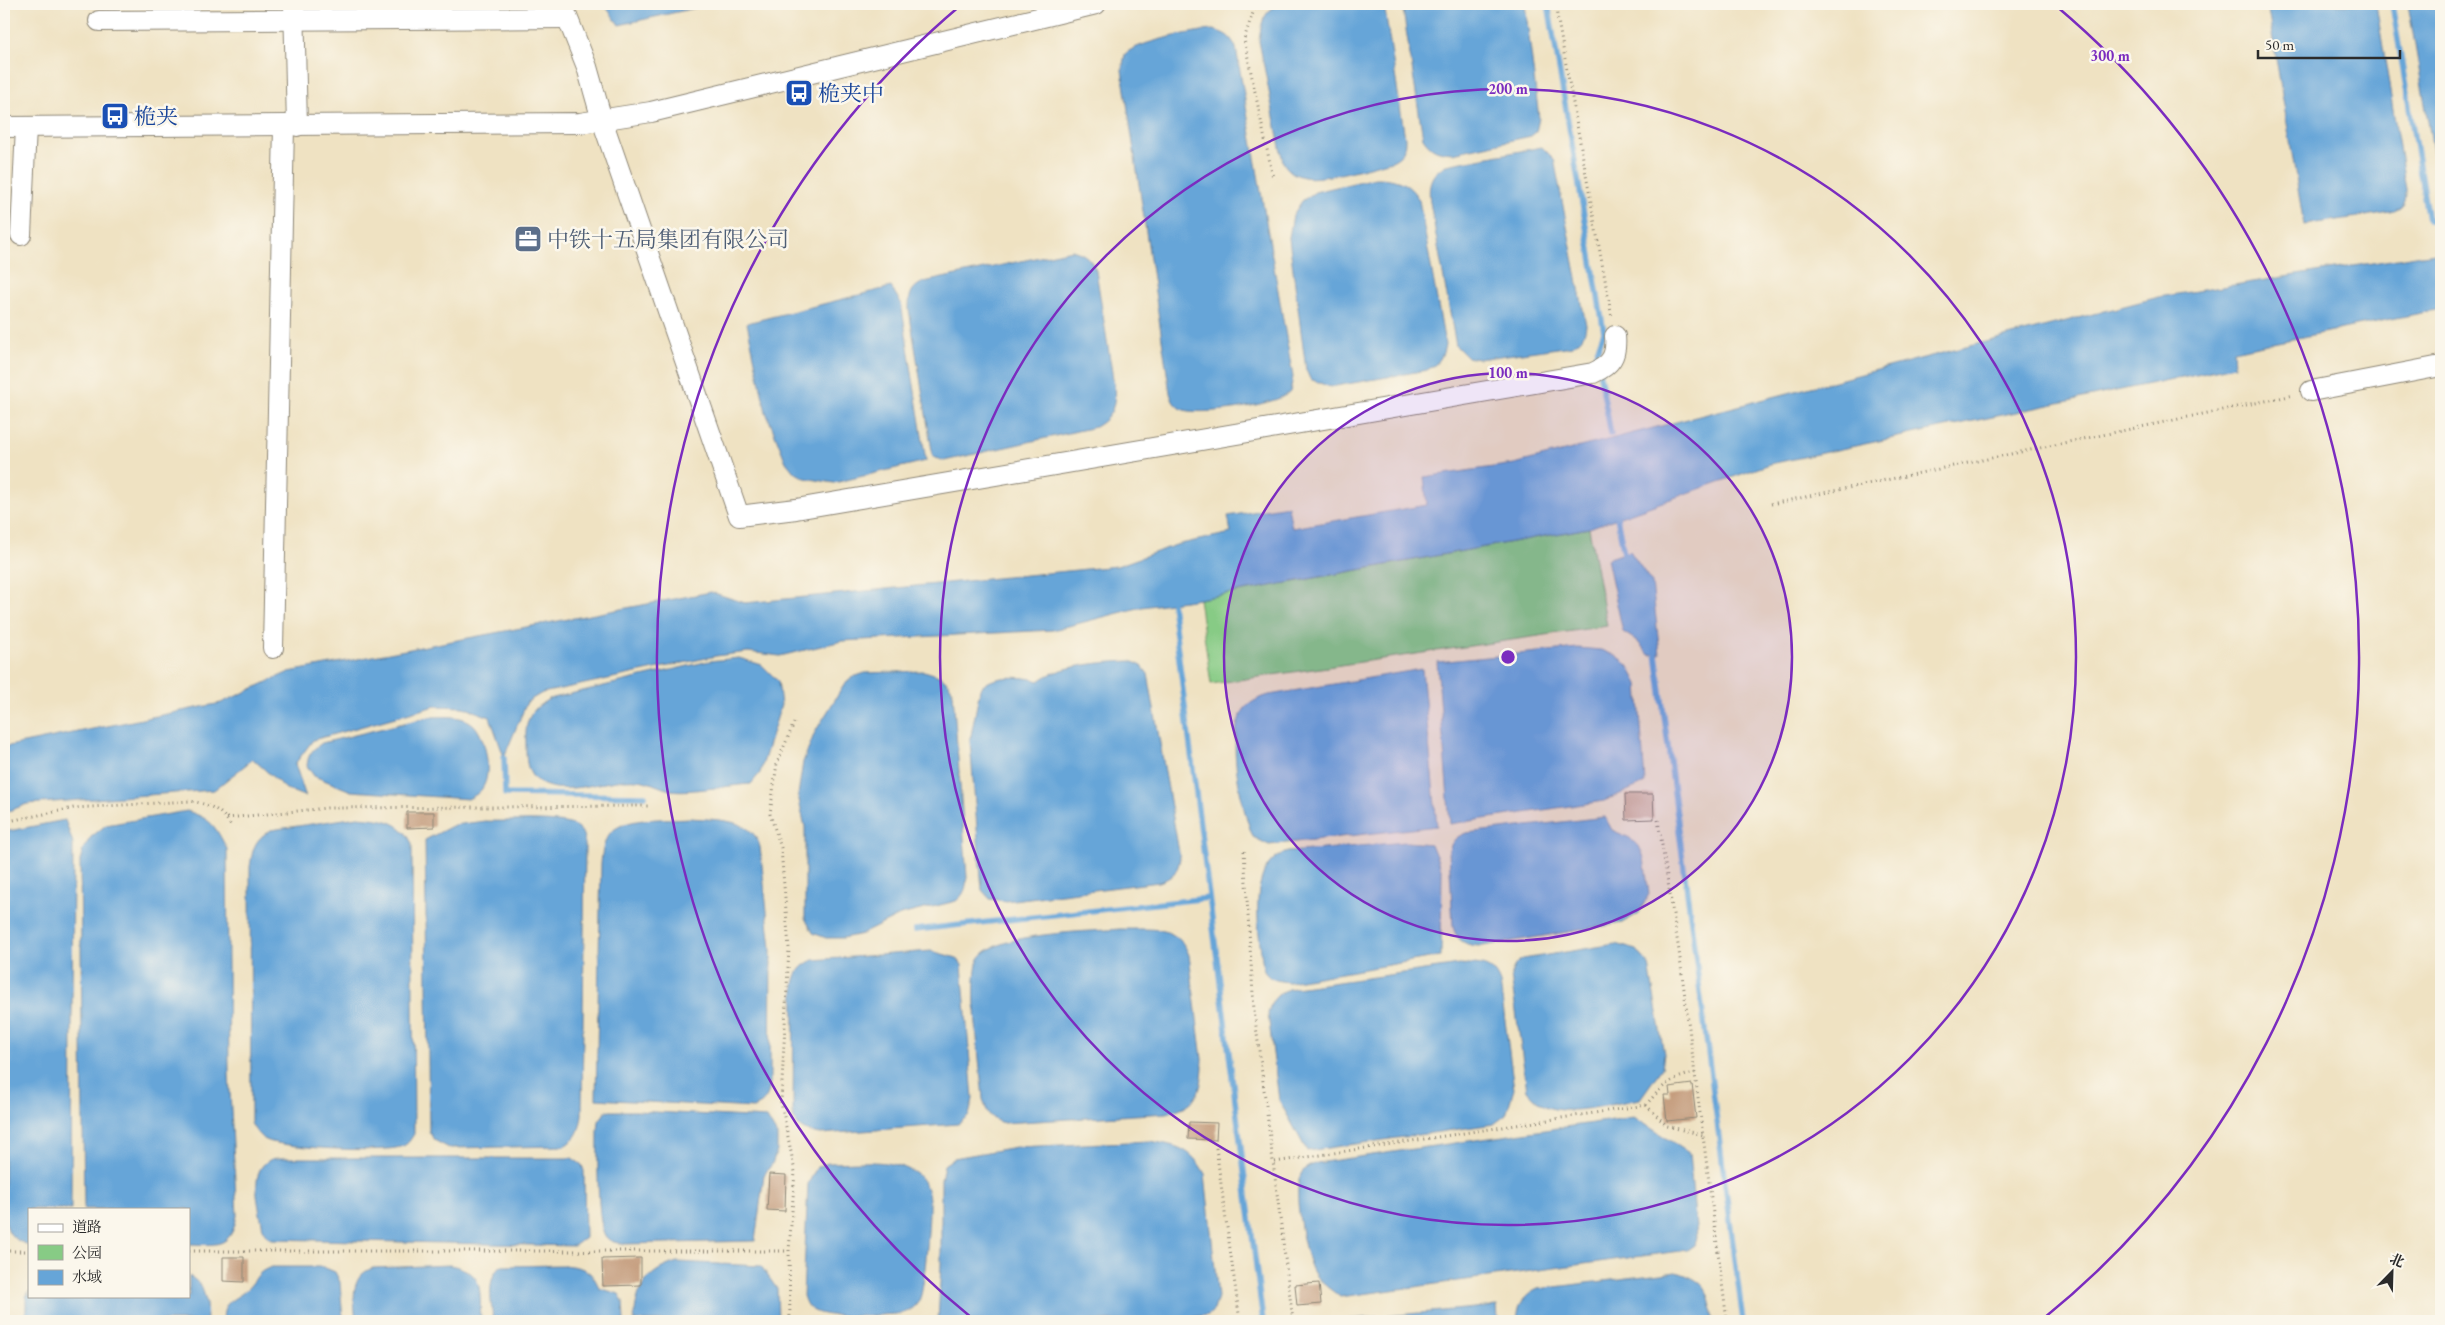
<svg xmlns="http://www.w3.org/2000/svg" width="2445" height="1325" font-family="'EB Garamond','Noto Serif SC',serif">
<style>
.green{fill:#87cb85;stroke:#597b58}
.water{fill:#66a5d8;stroke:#486882}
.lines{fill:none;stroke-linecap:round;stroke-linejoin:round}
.stream{stroke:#66a5d8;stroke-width:5.5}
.building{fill:#c59d7e}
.minor-casing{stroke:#8d8676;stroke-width:22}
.path{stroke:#8d8676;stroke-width:3;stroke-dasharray:1 4;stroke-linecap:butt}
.minor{stroke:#fff;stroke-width:20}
.ring{fill:none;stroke:#7b2cbf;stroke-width:2.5}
.labels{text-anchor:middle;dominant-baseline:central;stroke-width:5;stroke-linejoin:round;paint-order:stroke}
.transit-label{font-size:22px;fill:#164399;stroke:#fbf7ec;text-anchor:start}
.service-label{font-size:22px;fill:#4e5e75;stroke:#fbf7ec;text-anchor:start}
.centre{fill:#7b2cbf;stroke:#fbf7ec;stroke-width:2.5}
.ring-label{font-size:15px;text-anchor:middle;font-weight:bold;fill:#7b2cbf;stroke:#fbf7ec;stroke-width:5;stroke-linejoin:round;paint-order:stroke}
</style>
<rect width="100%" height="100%" fill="#fbf7ec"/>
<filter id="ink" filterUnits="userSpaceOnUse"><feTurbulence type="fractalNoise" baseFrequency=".02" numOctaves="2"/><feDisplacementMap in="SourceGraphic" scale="10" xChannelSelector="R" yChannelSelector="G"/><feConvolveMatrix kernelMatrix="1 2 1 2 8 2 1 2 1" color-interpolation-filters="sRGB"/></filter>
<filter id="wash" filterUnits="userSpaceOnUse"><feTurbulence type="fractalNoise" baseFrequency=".0096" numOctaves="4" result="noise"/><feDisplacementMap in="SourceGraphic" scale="20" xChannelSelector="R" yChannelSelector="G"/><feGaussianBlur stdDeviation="1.12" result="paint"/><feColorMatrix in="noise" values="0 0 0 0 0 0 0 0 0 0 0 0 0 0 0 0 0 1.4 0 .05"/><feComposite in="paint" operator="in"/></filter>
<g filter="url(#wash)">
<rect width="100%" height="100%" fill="#efe2c2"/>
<polygon class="green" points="1589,528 1607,626 1211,684 1199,599"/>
<g class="water">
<polygon points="604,4 704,4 695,8 619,25"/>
<path d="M1282,4H1384L1405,138C1405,150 1403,156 1392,161C1371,166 1323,181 1304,177C1294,175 1288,171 1283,162L1259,41C1261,23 1264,9 1282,4Z"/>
<path d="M1402,4H1525L1539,118L1536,132L1531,136L1453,153C1438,152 1431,150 1423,138Z"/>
<path d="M2267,4H2376L2406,190C2406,203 2404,208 2391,212L2304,225Z"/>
<polygon points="2408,4 2441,4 2441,189 2439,186"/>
<path d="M1213,30C1225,33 1231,36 1236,48L1293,377L1290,392C1278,405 1198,417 1181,409C1174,405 1172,400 1170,393L1122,70L1125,54C1137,42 1194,31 1213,30Z"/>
<path d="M1542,147L1554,159L1586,325C1585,336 1581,340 1572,346L1478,359L1467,357L1456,346L1430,202C1428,184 1430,174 1446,165Z"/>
<path d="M1375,178C1395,178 1409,182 1419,200L1445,344C1443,357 1439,363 1427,370L1330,387L1310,379L1306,370L1289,238L1293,215L1302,201L1315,192Z"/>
<path d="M1072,250C1085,254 1091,258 1096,271L1114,385C1116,405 1113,417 1095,427L944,461L933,457L909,310C909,296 910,288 924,282Z"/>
<polygon points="2441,252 2441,309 2233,351 2234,366 1770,464 1589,528 1199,599 1142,607 1053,630 842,641 780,656 748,652 716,656 542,693 527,702 504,757 490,717 463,707 435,706 313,740 295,764 306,797 286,789 253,759 214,790 27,804 4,813 4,747 221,703 289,672 711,592 745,603 1117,566 1176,545 1231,533 1228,516 1288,506 1292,528 1427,505 1424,477 1514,464 2159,297"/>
<polygon points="891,287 901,303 926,461 834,483 805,478 794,472 786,462 766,412 747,323"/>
<polygon points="1630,551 1652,583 1660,654 1649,655 1637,641 1623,632 1607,559"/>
<polygon points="1578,648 1601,650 1616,656 1628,665 1638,684 1645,783 1604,801 1450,824 1437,662"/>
<path d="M739,658L762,665L778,681L781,705L760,773L751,784C731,785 689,793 671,790C660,788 649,781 638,780C609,777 566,798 540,783C525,774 526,757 526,742C525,720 530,710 549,699L709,661Z"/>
<path d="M1131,661L1142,666L1148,674L1180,858C1178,872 1172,878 1159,882L1005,901L990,899L982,890L970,741L980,689C991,674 1023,676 1039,681C1059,665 1105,662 1131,661Z"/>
<path d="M1422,669L1437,826L1269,845L1253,837C1242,810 1225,737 1243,711C1249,702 1259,698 1269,695Z"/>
<path d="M924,671C938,675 949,678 953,693L967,877C966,888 965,894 956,901L900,915L862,934L843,938H826L813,933L805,918V827L798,795L803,762L815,732L844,685L853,677L865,673Z"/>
<path d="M429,717C444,717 462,714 474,725C486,738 492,772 483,787C480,793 474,796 468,799L351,791L314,776L307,766C308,754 312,750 322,743Z"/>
<path d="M187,811C212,819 215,826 227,849L229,1074L237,1215C231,1248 219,1245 189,1244V1209H84L80,861L83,849L91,837L106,825Z"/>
<path d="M358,817C382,819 402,820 412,844L414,1134C410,1140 408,1145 400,1147C383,1153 282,1148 266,1140C258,1136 255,1130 251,1123L250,867C253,848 254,840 271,830Z"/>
<path d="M1605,817L1612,830L1630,838L1640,848L1644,858L1649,894L1639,913L1622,923L1483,946C1467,946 1458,943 1453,927L1449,851C1452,840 1456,837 1466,833Z"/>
<path d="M689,818C714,820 753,817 760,847L771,948L770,1081C769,1095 766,1102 753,1108L596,1099L601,863C602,854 603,844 608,836C622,815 666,820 689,818Z"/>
<path d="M65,820L73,843L71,1209H29V1245C9,1239 6,1230 4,1211V832Z"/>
<path d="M485,821C506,822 558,818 575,826C583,830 584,837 585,846L582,1115C580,1130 577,1139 564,1146L449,1148L434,1140L429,1131L425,840L454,825Z"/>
<path d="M1406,842L1431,844L1442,871L1441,956L1289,982C1278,981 1268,980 1263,969C1260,936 1244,863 1288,852Z"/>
<path d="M1120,929C1149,930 1177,923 1189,955L1203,1067C1201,1097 1195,1105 1167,1113L1004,1123C990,1120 987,1113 983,1099C981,1072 968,980 979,959C994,932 1090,932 1120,929Z"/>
<path d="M1615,944L1637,950L1649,965L1664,1054L1662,1068L1640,1099C1615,1103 1568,1117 1545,1106C1538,1102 1532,1096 1527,1090L1511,976C1513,967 1515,963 1523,959Z"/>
<path d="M931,951L957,958L962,965L973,1099L969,1115L958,1124L821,1134C807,1132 799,1130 793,1117L794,984C797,971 800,966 813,960Z"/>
<path d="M1467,964C1484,964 1494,966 1500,983L1514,1089L1506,1115L1494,1124L1307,1151L1279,1100L1268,1014C1271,1000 1276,995 1288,989Z"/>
<path d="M606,1111H636L767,1118L777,1135V1150L772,1164L764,1175L755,1241L624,1244C618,1243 610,1242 606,1237C596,1225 598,1150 598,1131L599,1121Z"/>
<path d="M1634,1117L1689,1153L1697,1238L1694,1245L1687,1250L1340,1297C1332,1290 1319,1282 1314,1273C1304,1257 1292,1191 1301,1174C1305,1167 1310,1166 1317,1163Z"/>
<path d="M1150,1141C1178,1146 1191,1148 1205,1174L1218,1297L1214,1310L1208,1315L1161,1321H938L941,1264V1180L944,1165L954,1158L1016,1147Z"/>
<path d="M283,1158H572L582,1165L584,1171L585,1238L574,1246L272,1239L266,1235L263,1229C260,1210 248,1173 268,1161C272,1158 278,1158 283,1158Z"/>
<path d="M828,1163C856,1163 890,1157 915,1173C923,1178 928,1189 929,1199C930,1214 925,1286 920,1298C916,1308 910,1311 900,1314C880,1314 826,1321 811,1309C806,1306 805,1301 803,1296L808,1184L817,1167Z"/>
<path d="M677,1262L761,1266L777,1289L778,1321H634C636,1289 645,1272 677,1262Z"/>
<path d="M450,1265C486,1272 479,1291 481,1321H356C354,1300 349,1276 373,1268Z"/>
<path d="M563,1265C582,1267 592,1269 599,1288L619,1294L623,1301L624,1321H493C492,1304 485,1278 501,1266Z"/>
<path d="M272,1267H323L335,1272L340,1282L343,1321H223C223,1298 236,1301 248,1288C258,1278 256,1272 272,1267Z"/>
<path d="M1677,1272C1708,1282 1709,1291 1713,1321H1517C1518,1305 1523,1296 1538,1289Z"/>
<path d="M189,1276C207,1285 206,1303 207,1321H26V1297L29,1291V1296H189Z"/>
<polygon points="1497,1306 1498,1321 1330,1321"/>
</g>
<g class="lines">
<g class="stream">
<polyline points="1548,4 1604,332 1596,354 1611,434"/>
<polyline points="2392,4 2428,220 2441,223"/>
<polyline points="1616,512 1625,559"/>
<polyline points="1171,596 1263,1321"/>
<polyline points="1655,646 1743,1321"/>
<polyline points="504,757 505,794 645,796"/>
<polyline points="915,930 1209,898"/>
</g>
</g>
<g id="blocks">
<g class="building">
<polygon points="1625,794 1653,794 1654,819 1626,820"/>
<polygon points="407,812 434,812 434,827 407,828"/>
<polygon points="1692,1084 1696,1118 1667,1121 1664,1095 1670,1095 1669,1087"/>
<polygon points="1189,1122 1217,1123 1216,1140 1188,1139"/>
<polygon points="769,1174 786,1175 785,1211 767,1210"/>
<polygon points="223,1257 244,1257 244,1282 223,1281"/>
<polygon points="641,1258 641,1285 603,1286 602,1259"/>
<polygon points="1319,1283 1321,1304 1297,1306 1295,1285"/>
</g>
</g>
</g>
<g filter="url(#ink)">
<use href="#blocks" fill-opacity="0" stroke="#8d8676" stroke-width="1"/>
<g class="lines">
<defs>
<g id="minor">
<polyline points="294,4 297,126"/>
<path d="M562,4L587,67L602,120L739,516L796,509L1593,373C1611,365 1617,356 1615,336"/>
<polyline points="99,21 567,18"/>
<polyline points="4,127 580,123 651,112 1096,4"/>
<polyline points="21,235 26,127"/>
<polyline points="2311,391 2441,366"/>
<polyline points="273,648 284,126"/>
</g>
</defs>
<use href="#minor" class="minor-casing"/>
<g class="path">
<polyline points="1256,4 1244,39 1273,178"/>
<polyline points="1555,4 1612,318"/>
<polyline points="1771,504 2294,395"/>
<polyline points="227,818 327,808 650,806"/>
<polyline points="1658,820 1679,951 1727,1321"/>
<path d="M4,822L74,808L190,801C209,804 223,810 232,828"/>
<polyline points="1244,851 1254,1010 1293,1321"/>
<polyline points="1646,1105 1667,1126 1703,1135"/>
<polyline points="1216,1148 1240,1321"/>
<path d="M1275,1162L1646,1105C1662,1086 1670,1078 1695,1073"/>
<polyline points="4,1251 29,1251"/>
<polyline points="189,1251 789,1251"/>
<polyline points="790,1321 789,1251 795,1172 781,1102 789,948 781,848 770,814 777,763 794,723"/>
</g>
<use href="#minor" class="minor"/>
</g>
</g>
<circle cx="1508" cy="657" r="284" fill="#7b2cbf" fill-opacity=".12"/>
<g class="ring">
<circle cx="1508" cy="657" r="284"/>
<circle cx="1508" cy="657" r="568"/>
<path d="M972 1318A851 851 0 0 1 961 5M2055 5A851 851 0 0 1 2044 1318"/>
</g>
<defs>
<symbol id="bus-square" viewBox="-11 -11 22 22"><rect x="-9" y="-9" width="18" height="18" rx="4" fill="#1a4fb4" stroke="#fbf7ec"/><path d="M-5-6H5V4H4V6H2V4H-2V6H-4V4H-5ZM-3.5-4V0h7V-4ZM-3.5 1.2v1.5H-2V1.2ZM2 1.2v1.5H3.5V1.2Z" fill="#fff"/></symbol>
<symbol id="office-square" viewBox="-11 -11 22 22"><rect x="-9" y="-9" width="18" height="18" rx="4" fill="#5c6f8a" stroke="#fbf7ec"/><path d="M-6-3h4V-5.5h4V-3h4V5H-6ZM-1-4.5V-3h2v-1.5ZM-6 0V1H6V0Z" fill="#fff"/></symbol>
</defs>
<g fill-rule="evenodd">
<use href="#bus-square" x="783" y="77" width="32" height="32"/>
<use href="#bus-square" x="99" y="100" width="32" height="32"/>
<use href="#office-square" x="512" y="223" width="32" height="32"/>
</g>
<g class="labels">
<g class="transit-label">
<text x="818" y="93">桅夹中</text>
<text x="134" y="116">桅夹</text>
</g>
<g class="service-label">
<text x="547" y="239">中铁十五局集团有限公司</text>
</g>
</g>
<circle cx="1508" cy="657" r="8" class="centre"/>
<g class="ring-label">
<text x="2110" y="61">300 m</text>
<text x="1508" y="94">200 m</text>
<text x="1508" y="378">100 m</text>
</g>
<rect width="2445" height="1325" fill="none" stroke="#fbf7ec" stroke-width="20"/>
<rect x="28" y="1208" width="162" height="90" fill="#fbf7ec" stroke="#a8a59f"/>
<rect x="38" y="1224" width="25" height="8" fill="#ffffff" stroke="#a8a59f"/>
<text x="72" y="1232" font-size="15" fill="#2b2b2b">道路</text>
<rect x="38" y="1245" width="25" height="15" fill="#87cb85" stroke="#a8a59f"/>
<text x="72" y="1258" font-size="15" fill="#2b2b2b">公园</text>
<rect x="38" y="1270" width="25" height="15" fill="#66a5d8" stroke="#a8a59f"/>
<text x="72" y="1282" font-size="15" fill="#2b2b2b">水域</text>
<g transform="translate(2392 1272) rotate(23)" stroke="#fbf7ec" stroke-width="4" paint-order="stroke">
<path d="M0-4L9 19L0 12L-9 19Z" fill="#2b2b2b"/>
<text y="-8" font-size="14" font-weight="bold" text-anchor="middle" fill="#2b2b2b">北</text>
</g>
<path d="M2258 50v8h142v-8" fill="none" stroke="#2b2b2b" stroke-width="2.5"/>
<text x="2265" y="50" font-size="15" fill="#2b2b2b" stroke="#fbf7ec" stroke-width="4" paint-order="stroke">50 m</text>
</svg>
